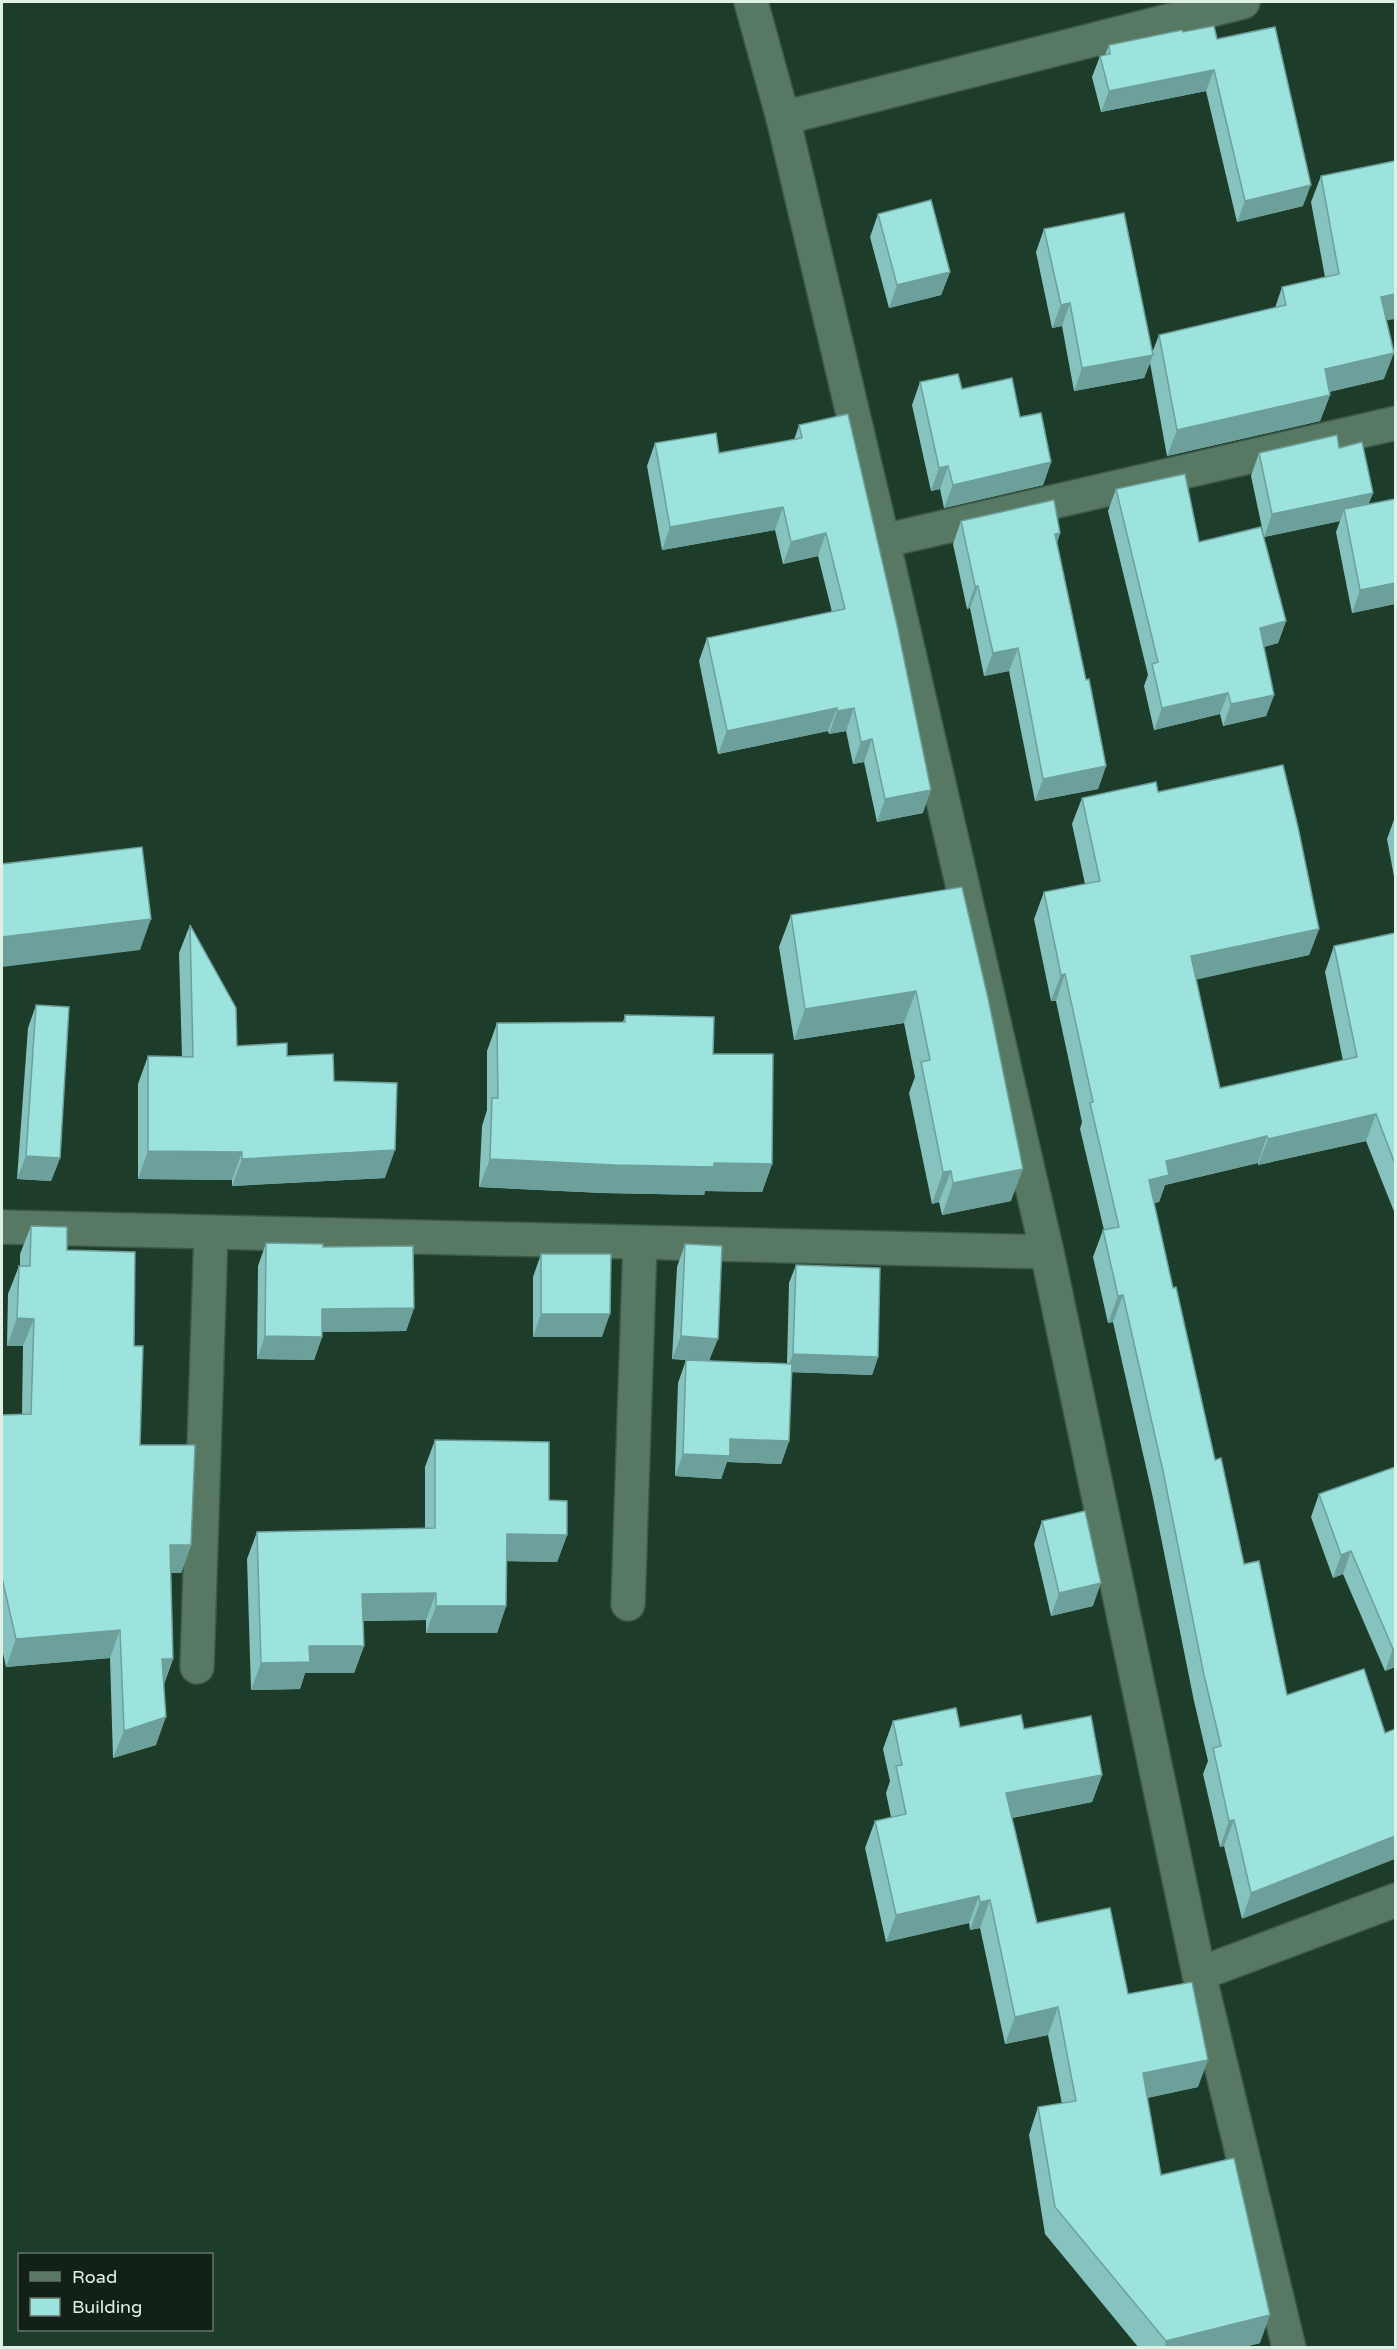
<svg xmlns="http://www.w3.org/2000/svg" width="1397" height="2349" font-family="'Varela Round',sans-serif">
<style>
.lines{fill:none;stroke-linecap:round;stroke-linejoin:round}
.minor-casing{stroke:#3c594a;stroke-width:36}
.minor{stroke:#577863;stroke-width:33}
.wall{fill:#86c3be}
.shaded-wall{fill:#6d9f9b}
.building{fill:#9ce3dd;stroke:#6d9f9b;stroke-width:1.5}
</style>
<rect width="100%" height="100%" fill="#1d3c2a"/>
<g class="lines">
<defs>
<g id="minor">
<polyline points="751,2 783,118 883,541 1047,1252 1199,1974 1289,2348"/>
<polyline points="783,118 1243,2"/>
<polyline points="883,541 1396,423"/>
<polyline points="2,1227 1047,1252"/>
<polyline points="628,1604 640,1243"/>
<polyline points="197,1667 211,1232"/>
<polyline points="1199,1974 1396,1900"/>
</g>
</defs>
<use href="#minor" class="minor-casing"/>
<use href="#minor" class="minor"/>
</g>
<g class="wall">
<polygon points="1183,32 1217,39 1303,206 1237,222 1206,91 1101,112 1092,77 1100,56 1105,55 1109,45"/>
<polygon points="1321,176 1386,320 1384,379 1329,392 1330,395 1320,421 1167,456 1150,363 1144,378 1074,391 1062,326 1052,328 1036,252 1044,229 1152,353 1159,335 1275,308 1282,287 1325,277 1311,202"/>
<polygon points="878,214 950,272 941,295 889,308 870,237"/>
<polygon points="920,382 962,389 1020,417 1051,462 1043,485 944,508 940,489 931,491 912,405"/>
<polygon points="799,425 923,813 877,822 864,762 853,764 846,731 829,734 828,731 718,754 699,661 707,638 832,612 818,556 783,564 775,530 662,550 647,466 655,443 719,453 794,440"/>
<polygon points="1339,448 1373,493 1368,504 1395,499 1395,604 1352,613 1336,532 1340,521 1264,537 1251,476 1259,453"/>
<polygon points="1116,489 1199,542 1286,621 1278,643 1264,647 1274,695 1266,716 1223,726 1220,714 1154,730 1144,686 1148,675 1108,511"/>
<polygon points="961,521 1060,533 1057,543 1086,680 1106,766 1098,789 1035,801 1009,671 984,676 970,608 967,609 953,544"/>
<polygon points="1158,792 1319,929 1309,955 1196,979 1220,1088 1343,1061 1325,972 1334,946 1395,933 1395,1214 1366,1141 1258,1165 1258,1163 1165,1185 1159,1202 1154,1203 1173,1288 1215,1460 1244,1564 1287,1695 1364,1669 1242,1919 1224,1846 1220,1847 1203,1774 1208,1761 1194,1701 1153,1498 1113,1322 1108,1323 1093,1257 1103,1230 1104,1230 1080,1129 1082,1122 1056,1001 1051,1001 1034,919 1044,892 1085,884 1072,824 1082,798"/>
<polygon points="1395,817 1395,882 1387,839"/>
<polygon points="962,887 1011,1201 942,1215 939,1202 932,1204 909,1093 915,1077 904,1023 794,1040 779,947 791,915"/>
<polygon points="190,925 237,1046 287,1056 334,1081 385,1178 232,1186 232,1180 138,1179 138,1084 148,1056 182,1057 179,953"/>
<polygon points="36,1005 60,1158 51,1181 17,1179 28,1028"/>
<polygon points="625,1015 713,1054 772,1164 762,1192 705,1191 704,1195 603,1193 479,1187 482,1126 487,1110 487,1051 497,1023 623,1022"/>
<polygon points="31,1226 67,1250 134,1346 140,1445 191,1545 181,1573 171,1573 173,1659 164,1684 156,1745 113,1758 110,1658 6,1667 2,1649 2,1415 22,1415 23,1346 7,1346 8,1294 19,1266 20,1266 20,1254"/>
<polygon points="266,1243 323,1247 414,1308 406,1331 322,1332 322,1337 314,1360 257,1359 258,1266"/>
<polygon points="685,1244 710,1361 787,1364 789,1283 796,1265 878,1357 872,1375 791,1372 789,1441 781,1464 727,1462 721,1479 675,1476 678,1383 686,1360 672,1359 677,1267"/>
<polygon points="541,1254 602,1337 533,1337 533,1277"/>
<polygon points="435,1440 549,1500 567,1535 557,1562 506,1561 506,1606 497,1633 426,1633 426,1620 363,1621 364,1646 354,1673 305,1673 300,1689 251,1690 247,1559 257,1532 425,1528 425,1467"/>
<polygon points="1395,1467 1395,1667 1385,1671 1343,1574 1333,1578 1311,1517 1319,1494"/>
<polygon points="1042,1521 1093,1606 1051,1616 1034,1544"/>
<polygon points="893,1721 960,1727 1024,1729 1102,1775 1092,1802 1012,1818 1037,1923 1128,1994 1198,2087 1147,2098 1161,2175 1260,2343 1240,2348 1139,2348 1045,2234 1029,2135 1038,2107 1062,2104 1048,2035 1005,2044 980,1928 970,1930 969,1923 886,1942 865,1848 875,1821 891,1817 886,1793 890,1781 883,1749"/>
</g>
<g class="shaded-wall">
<polygon points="1214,70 1206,91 1101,112 1109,91"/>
<polygon points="1311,185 1303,206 1237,222 1245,201"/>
<polygon points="950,272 941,295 889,308 897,285"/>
<polygon points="1395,294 1395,319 1372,323 1381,297"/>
<polygon points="1070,303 1062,326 1052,328 1061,305"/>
<polygon points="1394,353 1384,379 1315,395 1325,369"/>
<polygon points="1153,355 1144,378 1074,391 1082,368"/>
<polygon points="1330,395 1320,421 1167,456 1177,430"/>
<polygon points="1051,462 1043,485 944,508 953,485"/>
<polygon points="948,466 940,489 931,491 939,468"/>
<polygon points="1373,493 1364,516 1344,509 1340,521 1264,537 1272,514"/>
<polygon points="783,507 775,530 662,550 670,527"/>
<polygon points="826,533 818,556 783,564 791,542"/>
<polygon points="1060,533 1052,556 1055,534"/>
<polygon points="1395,583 1395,604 1352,613 1360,590"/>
<polygon points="975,586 978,586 970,608 967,609"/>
<polygon points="1286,621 1278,643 1252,650 1260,628"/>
<polygon points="1018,648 1009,671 984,676 993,653"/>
<polygon points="1228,693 1220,714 1154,730 1162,708"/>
<polygon points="1274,695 1266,716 1223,726 1231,704"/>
<polygon points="837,708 828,731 718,754 727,731"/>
<polygon points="854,708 846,731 829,734 837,711"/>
<polygon points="872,739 864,762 853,764 861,742"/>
<polygon points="1106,766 1098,789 1035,801 1043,779"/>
<polygon points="931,790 923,813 877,822 885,799"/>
<polygon points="151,919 140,950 2,967 2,937"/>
<polygon points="1319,929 1309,955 1181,983 1191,956"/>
<polygon points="1065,974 1056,1001 1051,1001 1061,975"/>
<polygon points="916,991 904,1023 794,1040 805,1009"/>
<polygon points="1376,1114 1366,1141 1258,1165 1268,1139"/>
<polygon points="1267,1136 1258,1163 1165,1185 1159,1202 1139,1206 1149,1180 1166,1161"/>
<polygon points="395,1150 385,1178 232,1186 242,1159"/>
<polygon points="148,1151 242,1152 232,1180 138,1179"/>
<polygon points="26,1156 60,1158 51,1181 17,1179"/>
<polygon points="490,1159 714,1163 772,1164 762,1192 705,1191 704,1195 603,1193 479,1187"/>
<polygon points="1023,1169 1011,1201 942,1215 953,1183"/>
<polygon points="951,1171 939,1202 932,1204 943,1172"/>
<polygon points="1123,1295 1113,1322 1108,1323 1118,1296"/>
<polygon points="414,1308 406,1331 314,1332 322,1309"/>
<polygon points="541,1314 610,1314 602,1337 533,1337"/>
<polygon points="17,1318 34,1319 23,1346 7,1346"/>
<polygon points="265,1336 322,1337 314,1360 257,1359"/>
<polygon points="681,1336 718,1339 709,1361 672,1359"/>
<polygon points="793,1354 878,1357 872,1375 786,1372"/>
<polygon points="730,1439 789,1441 781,1464 727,1462 721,1479 675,1476 683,1454"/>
<polygon points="507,1534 567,1535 557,1562 497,1561"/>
<polygon points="170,1545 191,1545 181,1573 160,1573"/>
<polygon points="1351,1551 1343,1574 1333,1578 1341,1555"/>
<polygon points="1101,1583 1093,1606 1051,1616 1059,1593"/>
<polygon points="436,1593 426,1620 353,1621 362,1594"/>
<polygon points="436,1606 506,1606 497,1633 426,1633"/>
<polygon points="120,1630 110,1658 6,1667 16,1639"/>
<polygon points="309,1646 364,1646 354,1673 305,1673 300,1689 251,1690 261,1663"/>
<polygon points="1395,1648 1395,1667 1385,1671 1393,1649"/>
<polygon points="162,1659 173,1659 163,1687"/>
<polygon points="166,1717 156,1745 113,1758 124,1731"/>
<polygon points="1102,1775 1092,1802 996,1821 1006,1793"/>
<polygon points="1234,1820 1224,1846 1220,1847 1229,1821"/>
<polygon points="1395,1836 1395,1859 1242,1919 1251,1893"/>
<polygon points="979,1896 969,1923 886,1942 896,1915"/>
<polygon points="990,1900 980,1928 970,1930 980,1902"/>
<polygon points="1058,2007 1048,2035 1005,2044 1015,2017"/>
<polygon points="1208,2060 1198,2087 1133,2101 1143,2073"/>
<polygon points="1270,2315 1260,2343 1240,2348 1164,2348 1166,2341"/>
</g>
<g class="building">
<polygon points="1214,26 1217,39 1275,27 1311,185 1245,201 1214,70 1109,91 1100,56 1110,54 1109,45 1182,30 1183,32"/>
<polygon points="1395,161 1395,294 1381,297 1394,353 1325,369 1330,395 1177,430 1159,335 1286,305 1282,287 1339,274 1321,176"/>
<polygon points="931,200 950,272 897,285 878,214"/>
<polygon points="1124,213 1153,355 1082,368 1070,303 1061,305 1044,229"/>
<polygon points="958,374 962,389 1012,378 1020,417 1041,413 1051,462 953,485 948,466 939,468 920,382"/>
<polygon points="848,414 897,625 931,790 885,799 872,739 861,742 854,708 837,711 837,708 727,731 707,638 845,609 826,533 791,542 783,507 670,527 655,443 716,433 719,453 802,438 799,425"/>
<polygon points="1337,435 1339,448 1362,442 1373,493 1272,514 1259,453"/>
<polygon points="1185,474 1199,542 1261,527 1286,621 1260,628 1274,695 1231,704 1228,693 1162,708 1152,664 1158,662 1116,489"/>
<polygon points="1395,499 1395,583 1360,590 1344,509"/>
<polygon points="1054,500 1060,533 1055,534 1086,680 1089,679 1106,766 1043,779 1018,648 993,653 978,586 975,586 961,521"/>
<polygon points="1283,765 1298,827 1319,929 1191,956 1220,1088 1357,1057 1334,946 1395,933 1395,1164 1376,1114 1268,1139 1267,1136 1166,1161 1169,1175 1149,1180 1173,1288 1176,1287 1215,1460 1221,1458 1244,1564 1259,1561 1287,1695 1364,1669 1385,1733 1395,1729 1395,1836 1251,1893 1234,1820 1229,1821 1213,1748 1221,1746 1204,1675 1163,1471 1123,1295 1118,1296 1103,1230 1119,1227 1090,1103 1093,1102 1065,974 1061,975 1044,892 1100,881 1082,798 1156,782 1158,792"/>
<polygon points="142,847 151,919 2,937 2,864"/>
<polygon points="962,887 988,998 1023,1169 953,1183 951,1171 943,1172 921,1062 930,1060 916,991 805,1009 791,915"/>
<polygon points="190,925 236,1008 237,1046 287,1043 287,1056 333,1054 334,1081 397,1083 395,1150 242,1159 242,1152 148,1151 148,1056 193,1057"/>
<polygon points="36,1005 69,1007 60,1158 26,1156"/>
<polygon points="625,1015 714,1017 713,1054 773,1054 772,1164 714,1163 714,1167 614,1165 490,1159 492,1098 498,1098 497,1023 625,1022"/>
<polygon points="31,1226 67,1227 67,1250 135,1252 134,1346 143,1346 140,1445 195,1445 191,1545 170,1545 173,1659 162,1659 166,1717 124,1731 120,1630 16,1639 2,1578 2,1415 31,1414 34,1319 17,1318 19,1266 30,1266"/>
<polygon points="266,1243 323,1244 323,1247 413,1246 414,1308 322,1309 322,1337 265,1336"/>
<polygon points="685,1244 722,1246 718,1339 681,1336"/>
<polygon points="541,1254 611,1254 610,1314 541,1314"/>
<polygon points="796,1265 880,1268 878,1357 793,1354"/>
<polygon points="686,1360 792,1364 789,1441 730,1439 730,1456 683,1454"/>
<polygon points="435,1440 549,1442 549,1500 567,1501 567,1535 507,1534 506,1606 436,1606 436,1593 362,1594 364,1646 309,1646 310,1662 261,1663 257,1532 435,1528"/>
<polygon points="1395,1467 1395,1648 1393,1649 1351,1551 1341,1555 1319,1494"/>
<polygon points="1085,1511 1101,1583 1059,1593 1042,1521"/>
<polygon points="956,1708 960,1727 1021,1715 1024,1729 1091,1716 1102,1775 1006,1793 1037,1923 1110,1908 1128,1994 1192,1982 1208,2060 1143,2073 1161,2175 1234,2158 1270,2315 1166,2341 1055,2207 1038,2107 1076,2101 1058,2007 1015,2017 990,1900 980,1902 979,1896 896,1915 875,1821 906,1814 896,1766 902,1765 893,1721"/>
</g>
<rect width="1397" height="2349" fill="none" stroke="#dff1e5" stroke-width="6"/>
<rect x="18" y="2253" width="195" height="78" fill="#122018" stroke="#64746a" stroke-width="1.5"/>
<rect x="30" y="2272" width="30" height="9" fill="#577863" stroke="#64746a" stroke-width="1.5"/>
<text x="72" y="2283" font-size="18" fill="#dff1e5">Road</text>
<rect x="30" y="2298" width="30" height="18" fill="#9ce3dd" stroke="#64746a" stroke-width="1.5"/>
<text x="72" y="2313" font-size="18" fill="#dff1e5">Building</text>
</svg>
